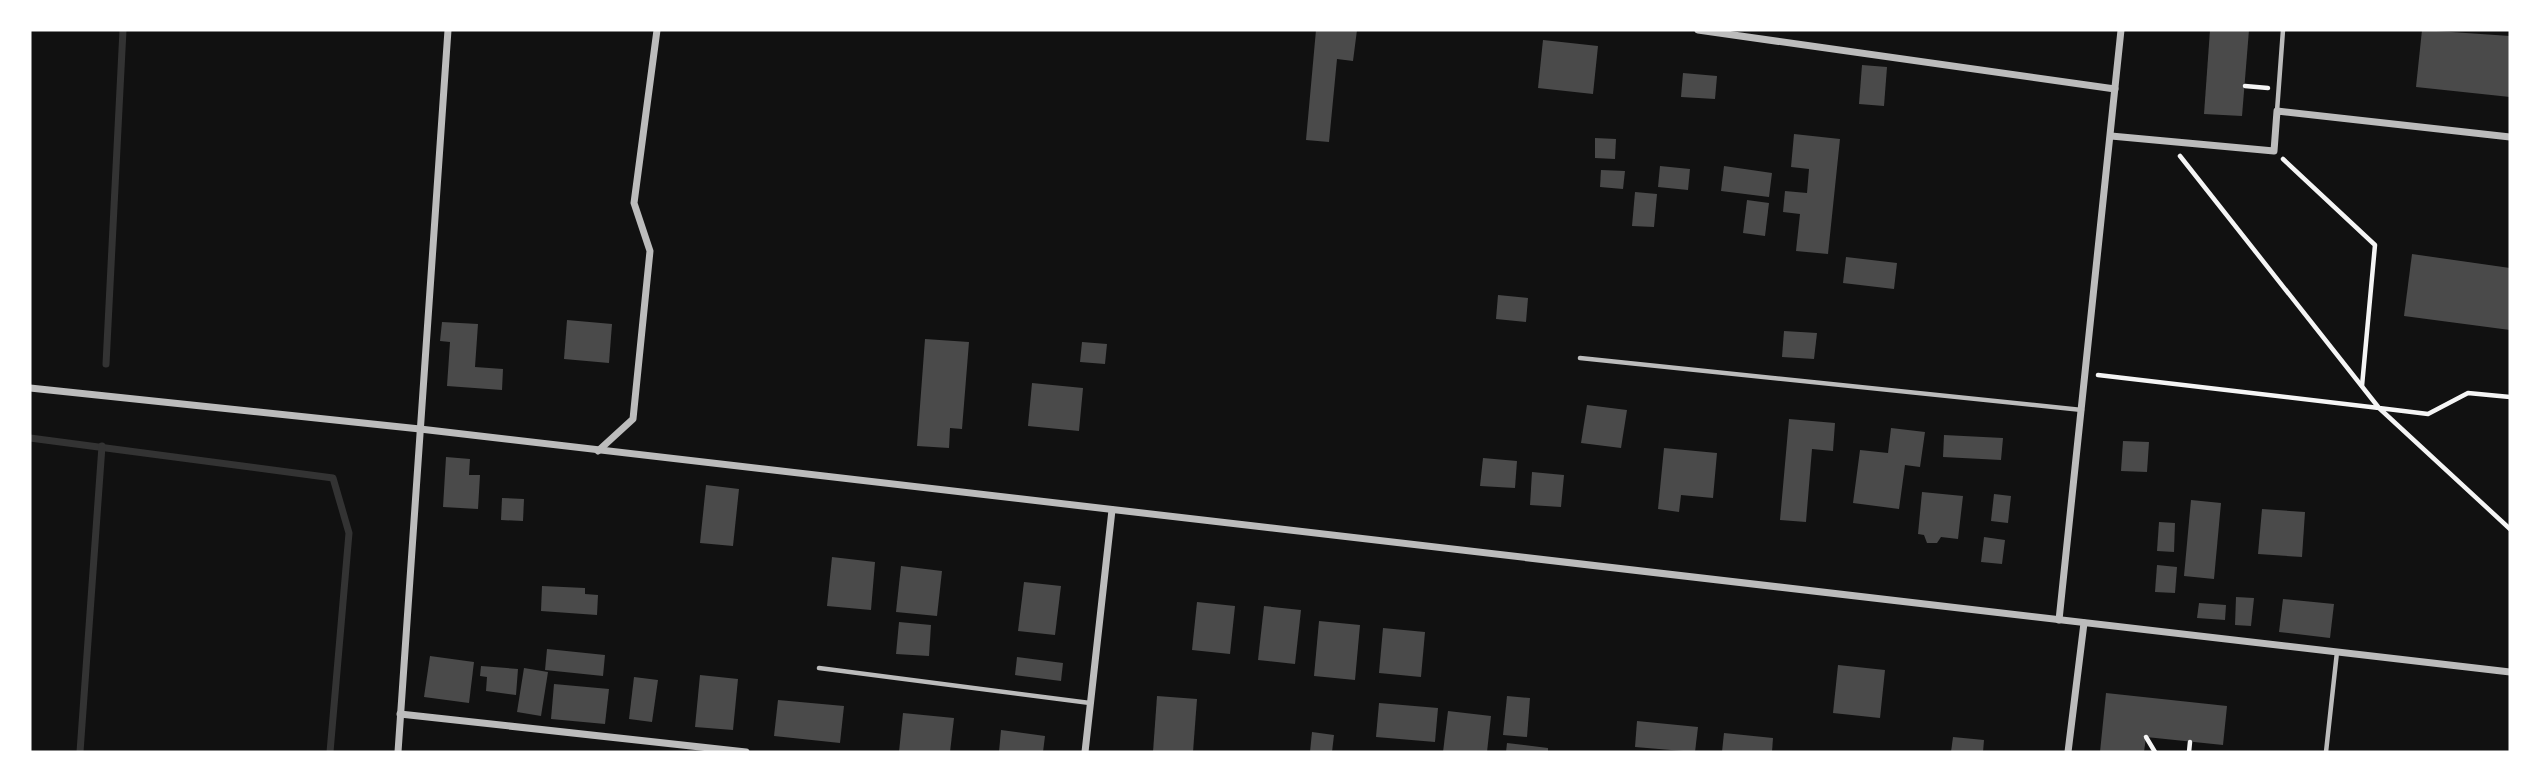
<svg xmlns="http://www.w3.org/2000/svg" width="2540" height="782" font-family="'Open Sans',sans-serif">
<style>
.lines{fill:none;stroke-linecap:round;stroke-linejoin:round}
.stream{stroke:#333;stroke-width:7}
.building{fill:#4a4a4a}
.path{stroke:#f5f5f5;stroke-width:4.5}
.service{stroke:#bcbcbc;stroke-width:4.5}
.minor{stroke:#bcbcbc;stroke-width:7}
</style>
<rect width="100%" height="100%" fill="#111"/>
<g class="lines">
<g class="stream">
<polyline points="106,364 123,30"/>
<polyline points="30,438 333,478 349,533 330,752"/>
<polyline points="80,752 102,446"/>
</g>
</g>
<g class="building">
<polygon points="1316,30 1357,30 1353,61 1337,59 1329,142 1306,140"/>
<polygon points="2210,30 2249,30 2242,116 2204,114"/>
<polygon points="2422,30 2510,36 2510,97 2416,87"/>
<polygon points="1543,40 1598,46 1593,94 1538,88"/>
<polygon points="1862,65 1887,67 1884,106 1859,104"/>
<polygon points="1683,73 1717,76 1715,99 1681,97"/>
<polygon points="1794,134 1840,139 1828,254 1796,251 1800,214 1783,212 1785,191 1807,193 1809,169 1791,167"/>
<polygon points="1595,138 1616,139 1615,159 1595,158"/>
<polygon points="1660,166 1690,169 1688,190 1658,187"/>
<polygon points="1724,166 1772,173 1769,197 1721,191"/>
<polygon points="1601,170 1625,171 1623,189 1600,187"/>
<polygon points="1635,192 1657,194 1654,227 1632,226"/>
<polygon points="1747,200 1769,203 1765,236 1743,233"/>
<polygon points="2412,254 2510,268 2510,330 2404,316"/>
<polygon points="1846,257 1897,263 1894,289 1843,283"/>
<polygon points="1498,295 1528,298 1526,322 1496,319"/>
<polygon points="567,320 612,324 609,363 564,359"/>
<polygon points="442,322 478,324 475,367 503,369 502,390 447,386 450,342 440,341"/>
<polygon points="1784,331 1817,333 1814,359 1782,357"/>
<polygon points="925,339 969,342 962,429 950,428 949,448 917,446"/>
<polygon points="1082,342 1107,344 1105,364 1080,362"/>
<polygon points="1032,383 1083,388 1079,431 1028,426"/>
<polygon points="1587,405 1627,410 1621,448 1581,443"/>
<polygon points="1789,419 1835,423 1833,451 1812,449 1806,522 1780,520"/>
<polygon points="1891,428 1925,432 1920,467 1905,465 1899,509 1853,503 1860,450 1888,453"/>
<polygon points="1944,435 2003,438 2001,460 1943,457"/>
<polygon points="2123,441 2149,442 2147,472 2121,471"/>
<polygon points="1664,448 1717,453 1713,498 1681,495 1679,512 1658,509"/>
<polygon points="446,457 470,459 469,475 480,475 478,509 443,507"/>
<polygon points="1483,458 1517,461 1515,488 1480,486"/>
<polygon points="1532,472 1564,475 1561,507 1530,505"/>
<polygon points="706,485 739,489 733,546 700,543"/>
<polygon points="1922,492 1963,496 1958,539 1941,537 1937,543 1927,543 1924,535 1918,534"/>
<polygon points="1994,494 2011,496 2008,523 1991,521"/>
<polygon points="502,498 524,499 523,521 501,520"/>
<polygon points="2191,500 2221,503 2214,579 2184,576"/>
<polygon points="2262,509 2305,512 2302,557 2258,554"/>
<polygon points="2159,522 2175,523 2174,552 2157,551"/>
<polygon points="1984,537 2005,540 2002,564 1981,562"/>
<polygon points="832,557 875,562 871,610 827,606"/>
<polygon points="2157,565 2177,567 2175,593 2155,592"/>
<polygon points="901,566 942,571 937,616 896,612"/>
<polygon points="1024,582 1061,586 1055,635 1018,631"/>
<polygon points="542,586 585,588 585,594 598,595 597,615 541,611"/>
<polygon points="2236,597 2254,598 2251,626 2235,625"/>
<polygon points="2283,599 2334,604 2330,638 2279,632"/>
<polygon points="1197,602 1235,606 1230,654 1192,650"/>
<polygon points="2199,603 2226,605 2225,620 2197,618"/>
<polygon points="1264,606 1301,610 1295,664 1258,660"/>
<polygon points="1319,621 1360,625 1355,680 1314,676"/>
<polygon points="899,622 931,625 929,656 896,654"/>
<polygon points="1383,628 1425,632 1421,677 1379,673"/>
<polygon points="547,649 605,655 603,676 545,670"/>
<polygon points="430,656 474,662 469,703 424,697"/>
<polygon points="1017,657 1063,663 1061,681 1015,675"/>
<polygon points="1838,665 1885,670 1880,718 1833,713"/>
<polygon points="481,666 518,669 516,695 486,691 487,677 480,676"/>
<polygon points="524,668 548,672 541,716 517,712"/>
<polygon points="700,675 738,679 733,730 695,727"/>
<polygon points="634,677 658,680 652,722 629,719"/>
<polygon points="554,684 609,689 605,724 551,719"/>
<polygon points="2106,693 2227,706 2223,745 2146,737 2144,752 2100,752"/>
<polygon points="1157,696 1197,699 1193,752 1153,752"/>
<polygon points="1507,696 1530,698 1527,737 1503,735"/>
<polygon points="778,700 844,706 840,743 774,736"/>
<polygon points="1379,703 1438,708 1435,742 1376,737"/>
<polygon points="1448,711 1491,716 1487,752 1443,752"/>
<polygon points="903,713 954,718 950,752 899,752"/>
<polygon points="1637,721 1698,727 1695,752 1635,747"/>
<polygon points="1001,730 1045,736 1043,752 999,752"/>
<polygon points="1312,732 1334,735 1332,752 1310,752"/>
<polygon points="1724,733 1773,738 1772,752 1722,752"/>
<polygon points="1953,737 1984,740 1983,752 1951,752"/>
<polygon points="1507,743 1548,748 1548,752 1506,752"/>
</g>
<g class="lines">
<g class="path">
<polyline points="2245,86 2268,88"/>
<polyline points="2180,156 2379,408 2428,414 2468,393 2510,397"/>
<polyline points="2283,159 2375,245 2362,386"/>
<polyline points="2098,375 2379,408 2510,529"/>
<polyline points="2146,737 2155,752"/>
<polyline points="2189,752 2190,742"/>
</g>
<g class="service">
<polyline points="2277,111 2283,30"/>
<polyline points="1580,358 2082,410"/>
<polyline points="819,668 1090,703"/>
<polyline points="2326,752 2337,652"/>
</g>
<g class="minor">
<polyline points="1698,30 2115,89"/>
<polyline points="2111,136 2274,151 2277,111 2510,137"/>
<polyline points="30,388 420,429 2510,672"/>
<polyline points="598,451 633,419 650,251 634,203 657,30"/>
<polyline points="2059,620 2121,30"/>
<polyline points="400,714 746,752"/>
<polyline points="398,752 448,30"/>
<polyline points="1085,752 1112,510"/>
<polyline points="2068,752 2084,623"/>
</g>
</g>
<rect width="2540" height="782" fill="none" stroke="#ffffff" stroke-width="63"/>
</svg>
